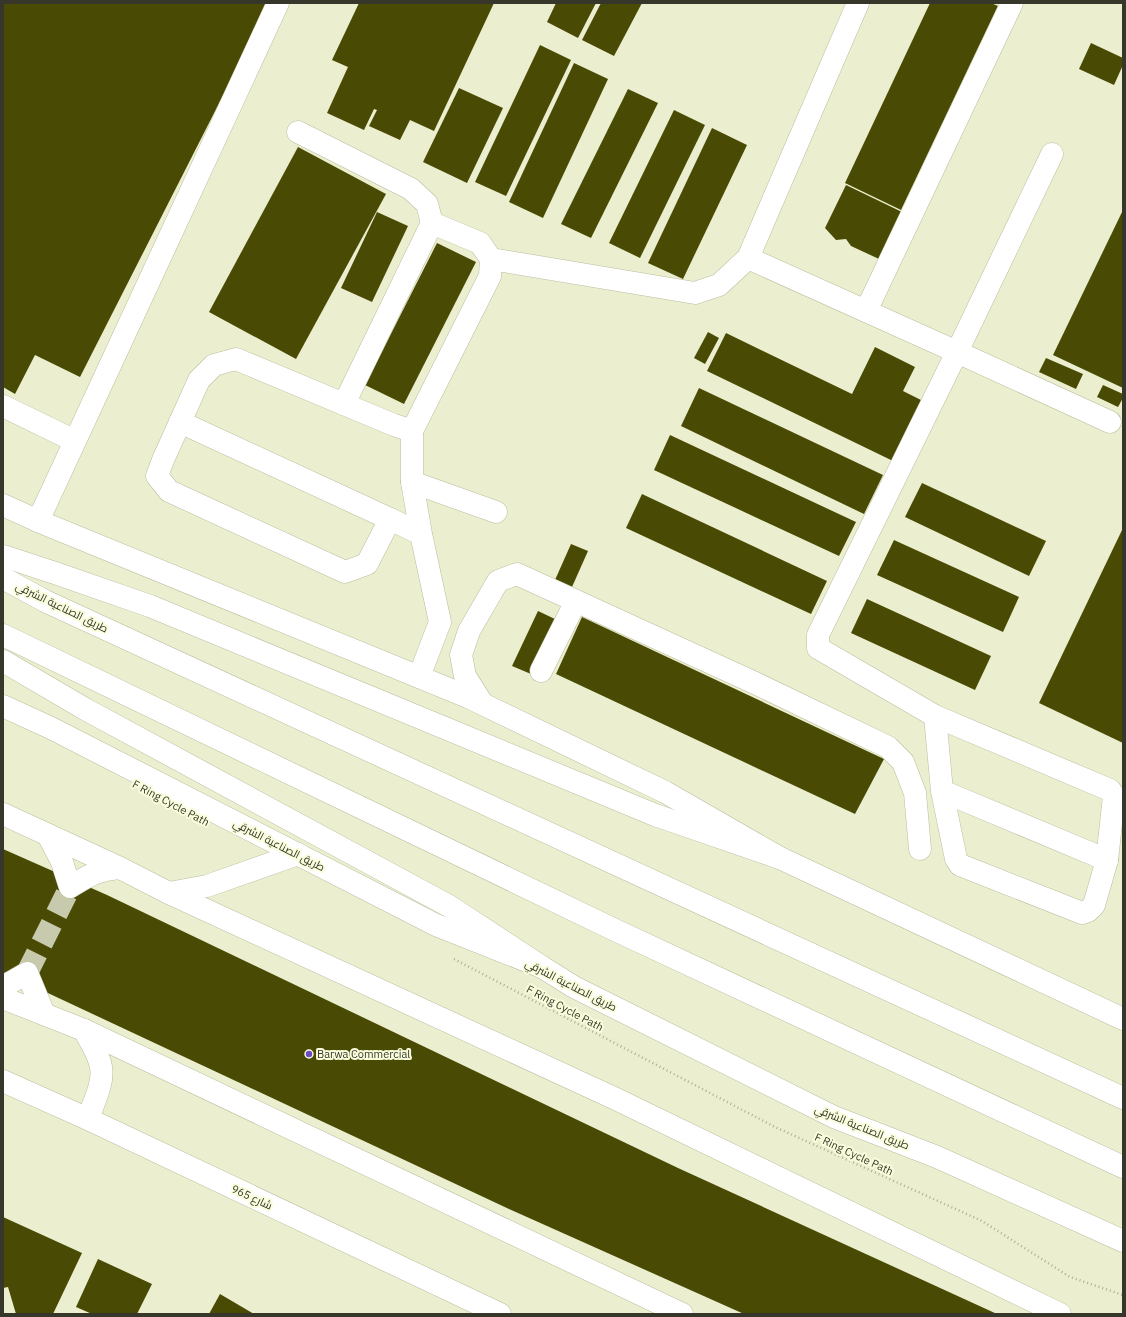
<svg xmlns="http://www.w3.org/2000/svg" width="1126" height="1317" font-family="'IBM Plex Sans',Cairo,sans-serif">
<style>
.building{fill:#494b04}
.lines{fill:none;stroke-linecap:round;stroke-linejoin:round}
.minor-tunnel{stroke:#c8caae;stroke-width:22;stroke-dasharray:22 11;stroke-linecap:butt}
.minor-casing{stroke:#babd9e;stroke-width:23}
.major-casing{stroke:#babd9e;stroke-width:23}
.highway-casing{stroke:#babd9e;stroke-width:23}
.path{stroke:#acaf95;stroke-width:2.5;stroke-dasharray:1 3;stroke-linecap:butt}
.minor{stroke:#fff;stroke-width:22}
.major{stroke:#fff;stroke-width:22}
.highway{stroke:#fff;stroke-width:22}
.poi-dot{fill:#6c49c2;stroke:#f9fddc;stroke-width:1.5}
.labels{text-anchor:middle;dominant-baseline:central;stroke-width:4;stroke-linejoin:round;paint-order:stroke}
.street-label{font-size:11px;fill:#36372a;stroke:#f9fddc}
.poi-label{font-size:11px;fill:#36372a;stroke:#f9fddc;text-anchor:start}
</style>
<rect width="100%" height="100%" fill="#ecefcf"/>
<g class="building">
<polygon points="3,3 270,3 80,377 35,355 15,394 3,387"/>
<polygon points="359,3 494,3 434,131 410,120 400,140 369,126 377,110 374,109 364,130 327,113 348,67 332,60"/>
<polygon points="556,3 596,3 578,38 547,22"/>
<polygon points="601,3 642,3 614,56 582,40"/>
<polygon points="930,3 991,3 998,6 901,210 845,183"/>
<polygon points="1091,43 1123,58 1123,65 1114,85 1079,69"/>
<polygon points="540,45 571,60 506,196 475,182"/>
<polygon points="574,63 608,79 543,218 509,202"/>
<polygon points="459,88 503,108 467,183 423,162"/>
<polygon points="628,89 658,103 591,238 561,224"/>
<polygon points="674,110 705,125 640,258 609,243"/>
<polygon points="712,128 747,145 683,279 648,263"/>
<polygon points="298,147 386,194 296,359 209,312"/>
<polygon points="846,185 902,212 879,259 851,246 846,239 836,240 825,228"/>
<polygon points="1123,210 1123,388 1053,355"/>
<polygon points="377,212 408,226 372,302 341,288"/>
<polygon points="437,243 476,262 404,404 365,385"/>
<polygon points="708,332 719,338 705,364 694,358"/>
<polygon points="726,333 852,394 875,347 915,367 903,391 923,401 893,461 707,371"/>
<polygon points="1046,358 1083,374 1076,389 1039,372"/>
<polygon points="1103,385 1123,394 1123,398 1118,407 1097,397"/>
<polygon points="699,388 883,475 864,514 681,426"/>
<polygon points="670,435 856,522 839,556 654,470"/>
<polygon points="922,483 1046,541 1029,576 905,517"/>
<polygon points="642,494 827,581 811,614 626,528"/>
<polygon points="1123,528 1123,743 1039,703"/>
<polygon points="894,540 1019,597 1003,632 877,575"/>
<polygon points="571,544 588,551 572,587 555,580"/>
<polygon points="867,599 991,656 975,690 851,633"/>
<polygon points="538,611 557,620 531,674 512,666"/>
<polygon points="582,617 884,759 855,814 556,674"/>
<polygon points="3,849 107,895 678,1168 997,1314 744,1314 509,1209 3,972"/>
<polygon points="3,1217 82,1253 53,1314 16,1314 8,1287 3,1288"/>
<polygon points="98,1259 152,1284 137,1314 92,1314 76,1307"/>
<polygon points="220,1294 254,1314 209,1314"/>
</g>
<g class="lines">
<polyline class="minor-tunnel" points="27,973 70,887"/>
<defs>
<g id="minor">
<polyline points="298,132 411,189 427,204 432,223 480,243 491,259 490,276 412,431"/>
<polyline points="1052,154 957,352 1110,422"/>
<polyline points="748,258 957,352 818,635 818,648 935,716 942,791 956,859 960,865 1082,913 1088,911 1094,905 1107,860 942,791"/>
<polyline points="491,259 695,293 719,285 748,258 858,3"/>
<polyline points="866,311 1012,3"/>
<polyline points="344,404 432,223"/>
<polyline points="3,406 75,441"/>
<polyline points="180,422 390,519"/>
<polyline points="412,482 496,512"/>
<polyline points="38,521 278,3"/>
<polyline points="541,671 576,601"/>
<polyline points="419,677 440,622 421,534 412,482 412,431 394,425 236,359 214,365 199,380 163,460 157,476 169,491 345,572 367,564 390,519 421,534"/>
<polyline points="482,703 465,676 461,655 469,631 498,581 517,574 755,683 888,747 903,762 915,793 920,849"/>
<polyline points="935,716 1110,790 1114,796 1107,860"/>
<polyline points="3,814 120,868 169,893 616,1099 1060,1314"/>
<path d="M48,835L62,862L70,887C89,875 98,870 120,868"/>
<polyline points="169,893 207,886 298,854"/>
<polyline points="3,985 8,984 27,973 44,1014"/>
<polyline points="3,998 84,1030 682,1314"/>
<path d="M84,1030C90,1041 99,1054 101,1067C104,1084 93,1103 88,1119"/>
<polyline points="3,1081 88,1119 500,1314"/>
</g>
<g id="major">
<polyline points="3,505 38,521 468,697 665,792 780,858 1123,1019"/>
<polyline points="3,706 51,728 436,925 542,967 574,987 834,1117 937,1157 1123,1241"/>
</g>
<g id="highway">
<polyline points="3,556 55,573 150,606 655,815 780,858"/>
<polyline points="3,578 45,601 1123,1098"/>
<polyline points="3,635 615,930 1123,1167"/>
<polyline points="3,661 85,709 449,906 542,967"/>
</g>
</defs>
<use href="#minor" class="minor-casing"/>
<use href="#major" class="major-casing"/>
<use href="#highway" class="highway-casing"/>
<polyline class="path" points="454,959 775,1127 982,1221 1070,1277 1123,1295"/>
<use href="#minor" class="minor"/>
<use href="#major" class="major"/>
<use href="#highway" class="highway"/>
</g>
<circle class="poi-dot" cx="309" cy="1054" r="4"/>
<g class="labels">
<g class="street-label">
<text transform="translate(62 607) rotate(26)">طريق الصناعية الشرقي</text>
<text transform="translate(171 803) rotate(28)">F Ring Cycle Path</text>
<text transform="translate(279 845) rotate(27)">طريق الصناعية الشرقي</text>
<text transform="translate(571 985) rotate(27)">طريق الصناعية الشرقي</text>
<text transform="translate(565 1008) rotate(28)">F Ring Cycle Path</text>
<text transform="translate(862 1127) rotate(22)">طريق الصناعية الشرقي</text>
<text transform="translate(854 1154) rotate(25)">F Ring Cycle Path</text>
<text transform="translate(252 1197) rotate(25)">شارع 965</text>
</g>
<g class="poi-label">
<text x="317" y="1054">Barwa Commercial</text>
</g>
</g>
<rect width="1126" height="1317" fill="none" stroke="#36372a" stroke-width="8"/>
</svg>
